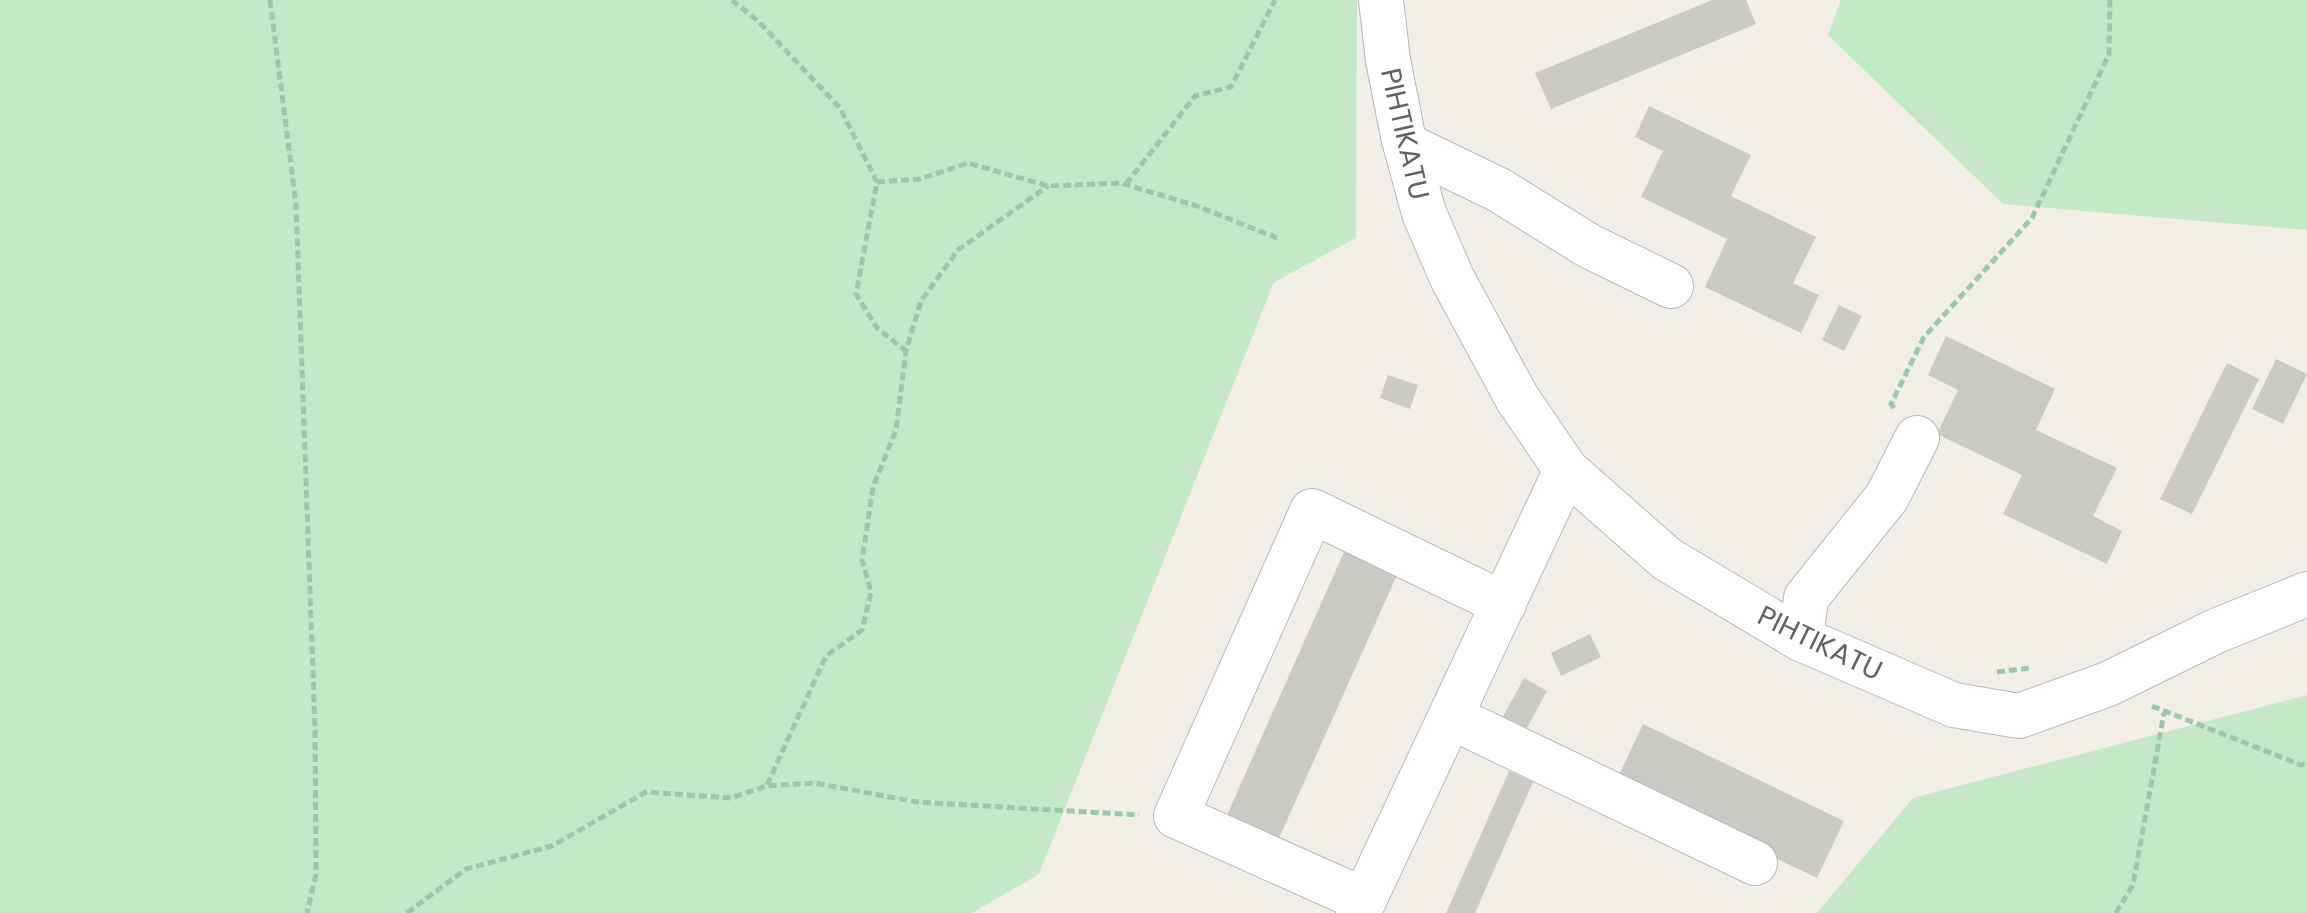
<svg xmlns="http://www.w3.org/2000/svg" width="2307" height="913" font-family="Poppins,sans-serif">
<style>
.green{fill:#c5e8c5}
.building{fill:#cccac5}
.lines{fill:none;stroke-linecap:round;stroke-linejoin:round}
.minor-casing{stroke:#b5b8bc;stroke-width:46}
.path{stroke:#9cc7a9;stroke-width:5;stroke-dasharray:8 4;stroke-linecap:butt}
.minor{stroke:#fff;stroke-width:44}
.labels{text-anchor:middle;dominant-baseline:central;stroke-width:6;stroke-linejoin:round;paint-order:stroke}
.street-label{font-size:28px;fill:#5f6368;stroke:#fff}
</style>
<rect width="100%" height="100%" fill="#f1efe8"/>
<g class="green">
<polygon points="0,0 1357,0 1356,238 1274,282 1039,874 972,913 0,913"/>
<polygon points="1841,0 2307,0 2307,230 2003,204 1828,35"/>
<polygon points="2307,695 2307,913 1817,913 1913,798"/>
</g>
<g class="building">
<polygon points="1712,0 1746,0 1756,24 1551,109 1535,73"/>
<polygon points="1649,106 1751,155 1731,196 1816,237 1793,283 1819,295 1801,333 1705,287 1727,239 1641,197 1663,151 1635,137"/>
<polygon points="1839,305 1862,316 1844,351 1822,340"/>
<polygon points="1946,336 2055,389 2036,430 2117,468 2093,516 2122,531 2107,564 2003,514 2022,475 1937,434 1958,390 1928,375"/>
<polygon points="2276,359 2307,374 2283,424 2252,409"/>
<polygon points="2227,363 2259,379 2192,514 2160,499"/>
<polygon points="1388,375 1418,385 1410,409 1380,398"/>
<polygon points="1344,552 1397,575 1275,847 1223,824"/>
<polygon points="1590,634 1601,657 1561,676 1551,653"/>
<polygon points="1524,678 1547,691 1523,735 1500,722"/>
<polygon points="1643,724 1844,821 1817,878 1616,781"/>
<polygon points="1509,771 1533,782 1475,913 1446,913"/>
</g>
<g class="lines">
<defs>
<g id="minor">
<polyline points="1381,0 1388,60 1403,136 1424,213 1452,278 1517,398 1566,470 1667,559 1801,639 1954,705 2019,716 2108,684 2216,631 2307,594"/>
<polyline points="1406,145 1499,190 1589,246 1671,286"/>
<polyline points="1801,639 1806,598 1887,497 1917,438"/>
<polyline points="1451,717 1755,863"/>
<polyline points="1364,900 1176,816 1312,511 1504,604"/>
<polyline points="1358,913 1566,470"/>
</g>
</defs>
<use href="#minor" class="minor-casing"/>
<g class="path">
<polyline points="270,0 296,204 315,729 316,874 307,913"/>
<polyline points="732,0 758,21 840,108 877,182 856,294 877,328 906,351"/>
<polyline points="877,182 920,179 968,163 1048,186 1121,183 1197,206 1277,238"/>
<polyline points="1126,184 1195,96 1231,87 1275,0"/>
<polyline points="1894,408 1891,404 1924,337 2032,218 2109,54 2110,0"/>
<polyline points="1997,672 2030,668"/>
<polyline points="2152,706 2301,765 2307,763"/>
<polyline points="767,785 826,656 862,630 871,592 862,560 873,487 896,430 906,351 921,301 958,250 1048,186"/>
<polyline points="407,913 466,869 552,846 646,792 731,798 766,786 815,783 917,802 1139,815"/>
<polyline points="2116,913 2133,885 2164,713"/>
</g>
<use href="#minor" class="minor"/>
</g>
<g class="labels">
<g class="street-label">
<text transform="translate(1405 134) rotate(77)">PIHTIKATU</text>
<text transform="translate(1820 643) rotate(26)">PIHTIKATU</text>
</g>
</g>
</svg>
